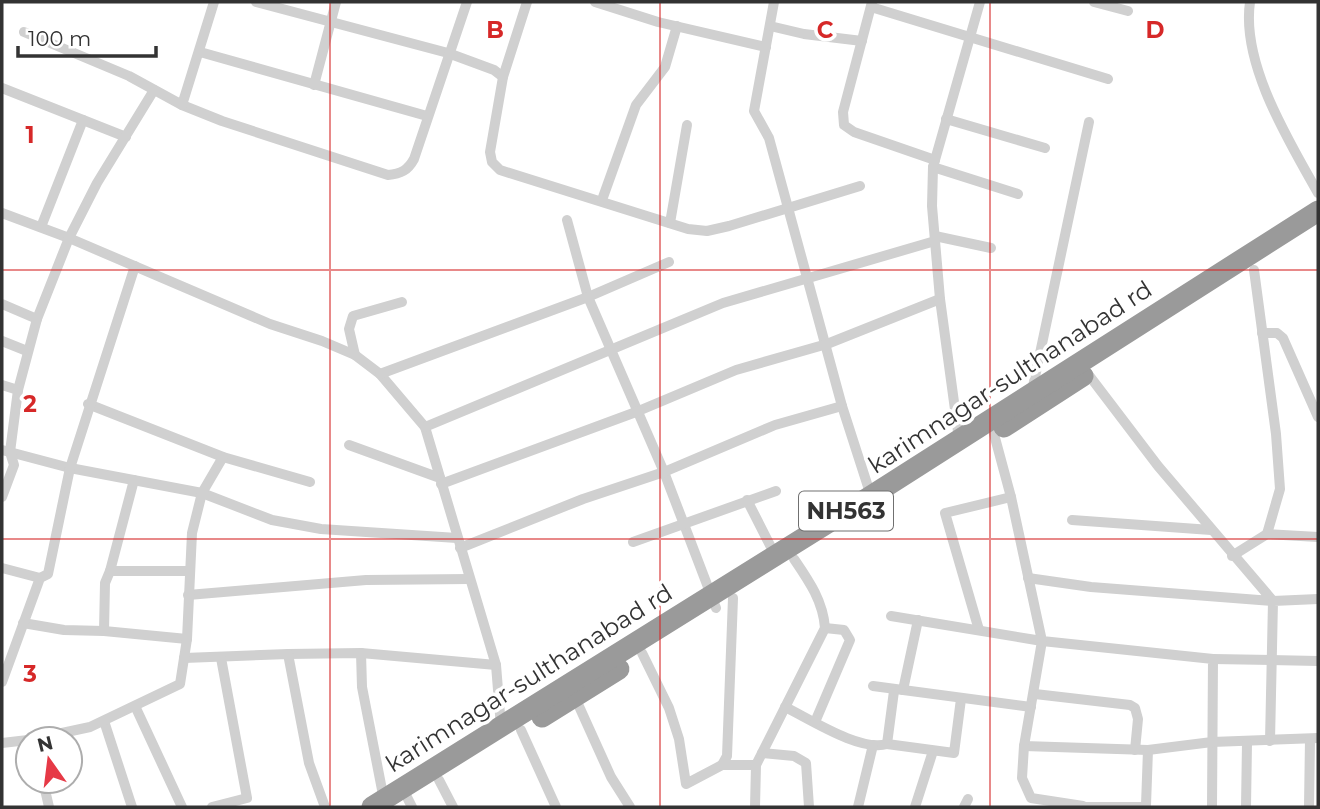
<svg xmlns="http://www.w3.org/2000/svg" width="1320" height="809" font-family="Montserrat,sans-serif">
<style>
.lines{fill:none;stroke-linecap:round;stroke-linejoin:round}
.street{stroke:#d0d0d0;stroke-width:10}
.highway{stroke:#9a9a9a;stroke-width:21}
.grid{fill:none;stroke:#d62828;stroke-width:2;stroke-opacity:0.55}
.labels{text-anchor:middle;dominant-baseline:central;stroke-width:7;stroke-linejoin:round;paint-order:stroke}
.shield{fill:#fff;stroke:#707070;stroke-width:2}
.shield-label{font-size:23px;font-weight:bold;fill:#333}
.street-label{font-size:24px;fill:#333;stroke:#fff}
.grid-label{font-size:23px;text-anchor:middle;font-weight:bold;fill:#d62828;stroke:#fff;stroke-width:7;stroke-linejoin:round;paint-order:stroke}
</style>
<rect width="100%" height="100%" fill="#fff"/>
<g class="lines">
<g class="street">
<polyline points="256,2 448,53 494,70 503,77 490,152 492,162 500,170 688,229 707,231 729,226 860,186"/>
<polyline points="595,2 658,22 766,47"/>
<polyline points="774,2 754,111 769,138 842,406 871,496"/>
<polyline points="872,2 843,112 844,125 854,132 935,160"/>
<polyline points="1094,2 1128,11"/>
<path d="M1250,2C1241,64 1289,141 1318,193"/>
<polyline points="871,7 1108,79"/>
<polyline points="770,26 804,34 862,41"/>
<path d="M24,32L129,76L182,105L222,121L388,175C401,174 408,170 414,159L467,2"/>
<polyline points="200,52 427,116"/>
<polyline points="503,77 527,2"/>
<polyline points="314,85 336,2"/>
<polyline points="2,88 126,137"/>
<polyline points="182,105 214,2"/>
<polyline points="946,119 1045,148"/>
<polyline points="933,167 1018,194"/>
<polyline points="602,200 636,105 665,67 677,26"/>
<polyline points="2,213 69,238 270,324 322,341 355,355 380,374 425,427 496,665 501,727"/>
<polyline points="567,220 588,297 664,472 716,608"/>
<polyline points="670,223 687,125"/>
<polyline points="41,227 83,120"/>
<polyline points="935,236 991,248"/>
<polyline points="1254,270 1276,434 1280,489 1267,534"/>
<polyline points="2,304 37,319"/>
<polyline points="1262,333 1277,333 1283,338 1318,417"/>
<polyline points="2,341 27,351"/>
<polyline points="355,355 349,329 353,316 402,302"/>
<polyline points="380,374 588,297 669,262"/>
<polyline points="2,385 18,390"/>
<polyline points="1032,391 1089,122"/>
<polyline points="88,404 223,457 310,482"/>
<polyline points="425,427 723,303 935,241"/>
<polyline points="994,434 1011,497 1042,641 1213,659 1212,807"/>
<polyline points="959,439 940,299 932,206 933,167 980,2"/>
<polyline points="349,445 440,478"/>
<polyline points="2,450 70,468 202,493 272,520 321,529 457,538"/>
<polyline points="441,484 636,412 736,370 827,344 940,299"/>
<polyline points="2,497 14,465 10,452 18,390 37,319 69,238 97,183 154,90"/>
<polyline points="747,500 775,555"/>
<polyline points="1072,520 1211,530"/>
<polyline points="633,542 776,491"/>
<polyline points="460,548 583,499 664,472 775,425 842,406"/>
<polyline points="1232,556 1267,534 1318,537"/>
<polyline points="2,568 40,578"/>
<polyline points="110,571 134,480"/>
<polyline points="1028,578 1091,587 1273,601 1158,466 1088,374"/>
<polyline points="188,595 366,580 469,579"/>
<polyline points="891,616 1042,641 1024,746 1148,750"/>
<polyline points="23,623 64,630 104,631"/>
<polyline points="979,630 945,513 1011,497"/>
<polyline points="187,639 104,631 105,583 110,571 190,571"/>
<polyline points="361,653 362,687 384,800"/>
<polyline points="642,653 669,708 679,739 686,784 722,765 727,756 733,598"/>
<polyline points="288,654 361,653 496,665"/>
<polyline points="184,658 288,654 309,763 325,807"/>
<polyline points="1213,659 1318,661"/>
<polyline points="2,682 40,578 48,574 70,468 135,266"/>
<polyline points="873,686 1031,707"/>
<polyline points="903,690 918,620"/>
<polyline points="894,691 887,744 954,753 961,699"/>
<polyline points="573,693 611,777 630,807"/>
<polyline points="1035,694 1130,705 1135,708 1138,719 1135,750"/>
<polyline points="135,706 182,807"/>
<path d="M785,707C810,719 860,752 887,744"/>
<polyline points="104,721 132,807"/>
<polyline points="815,722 850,640 844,630 825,628"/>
<polyline points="521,730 556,807"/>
<polyline points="34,739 90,727 180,684 187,639 192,533 202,493 223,457"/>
<polyline points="1270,741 1273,601 1318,599"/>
<polyline points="2,743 28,740"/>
<polyline points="1024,746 1022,778 1031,798 1083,806"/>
<polyline points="762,753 794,756 806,763 809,807"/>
<polyline points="722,765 756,765"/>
<polyline points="439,780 453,807"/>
<polyline points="43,781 49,807"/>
<polyline points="407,797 412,807"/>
<polyline points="1146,805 1148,750 1212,742 1318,738"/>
<polyline points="212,807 247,798 221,658"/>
<path d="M755,807L756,765L825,628C823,601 809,581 794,559"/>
<polyline points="858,807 873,745"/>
<polyline points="915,807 933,751"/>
<polyline points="964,807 968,799"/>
<polyline points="1083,807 1146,807"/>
<polyline points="1246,807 1247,743"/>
<polyline points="1309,807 1310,739"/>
</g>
<g class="highway">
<polyline points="1004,427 1083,376"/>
<polyline points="542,717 619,669"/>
<polyline points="372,807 871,496 1318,211"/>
</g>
</g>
<path class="grid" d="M330,2V807M660,2V807M990,2V807M2,270H1318M2,539H1318"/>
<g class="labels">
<rect class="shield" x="799" y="491.5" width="94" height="39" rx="5"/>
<g class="shield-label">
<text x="846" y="511">NH563</text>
</g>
<g class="street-label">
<text transform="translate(1010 377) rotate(-33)">karimnagar-sulthanabad rd</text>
<text transform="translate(529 678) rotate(-32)">karimnagar-sulthanabad rd</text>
</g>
</g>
<g class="grid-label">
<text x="495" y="38">B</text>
<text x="825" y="38">C</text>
<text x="1155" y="38">D</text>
<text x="30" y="143">1</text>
<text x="30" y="412">2</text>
<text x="30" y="682">3</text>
</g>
<rect width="1320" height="809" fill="none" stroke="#333333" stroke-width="7"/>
<g transform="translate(49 760) rotate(346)"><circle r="33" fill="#ffffff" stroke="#adadad" stroke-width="2"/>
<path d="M0-5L12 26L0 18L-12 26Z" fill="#e63946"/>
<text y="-10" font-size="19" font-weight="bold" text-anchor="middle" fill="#333333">N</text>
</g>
<path d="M18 46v10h138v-10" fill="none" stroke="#333333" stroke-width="3.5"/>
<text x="28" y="46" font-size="21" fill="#333333" stroke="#ffffff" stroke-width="5" paint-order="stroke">100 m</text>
</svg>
